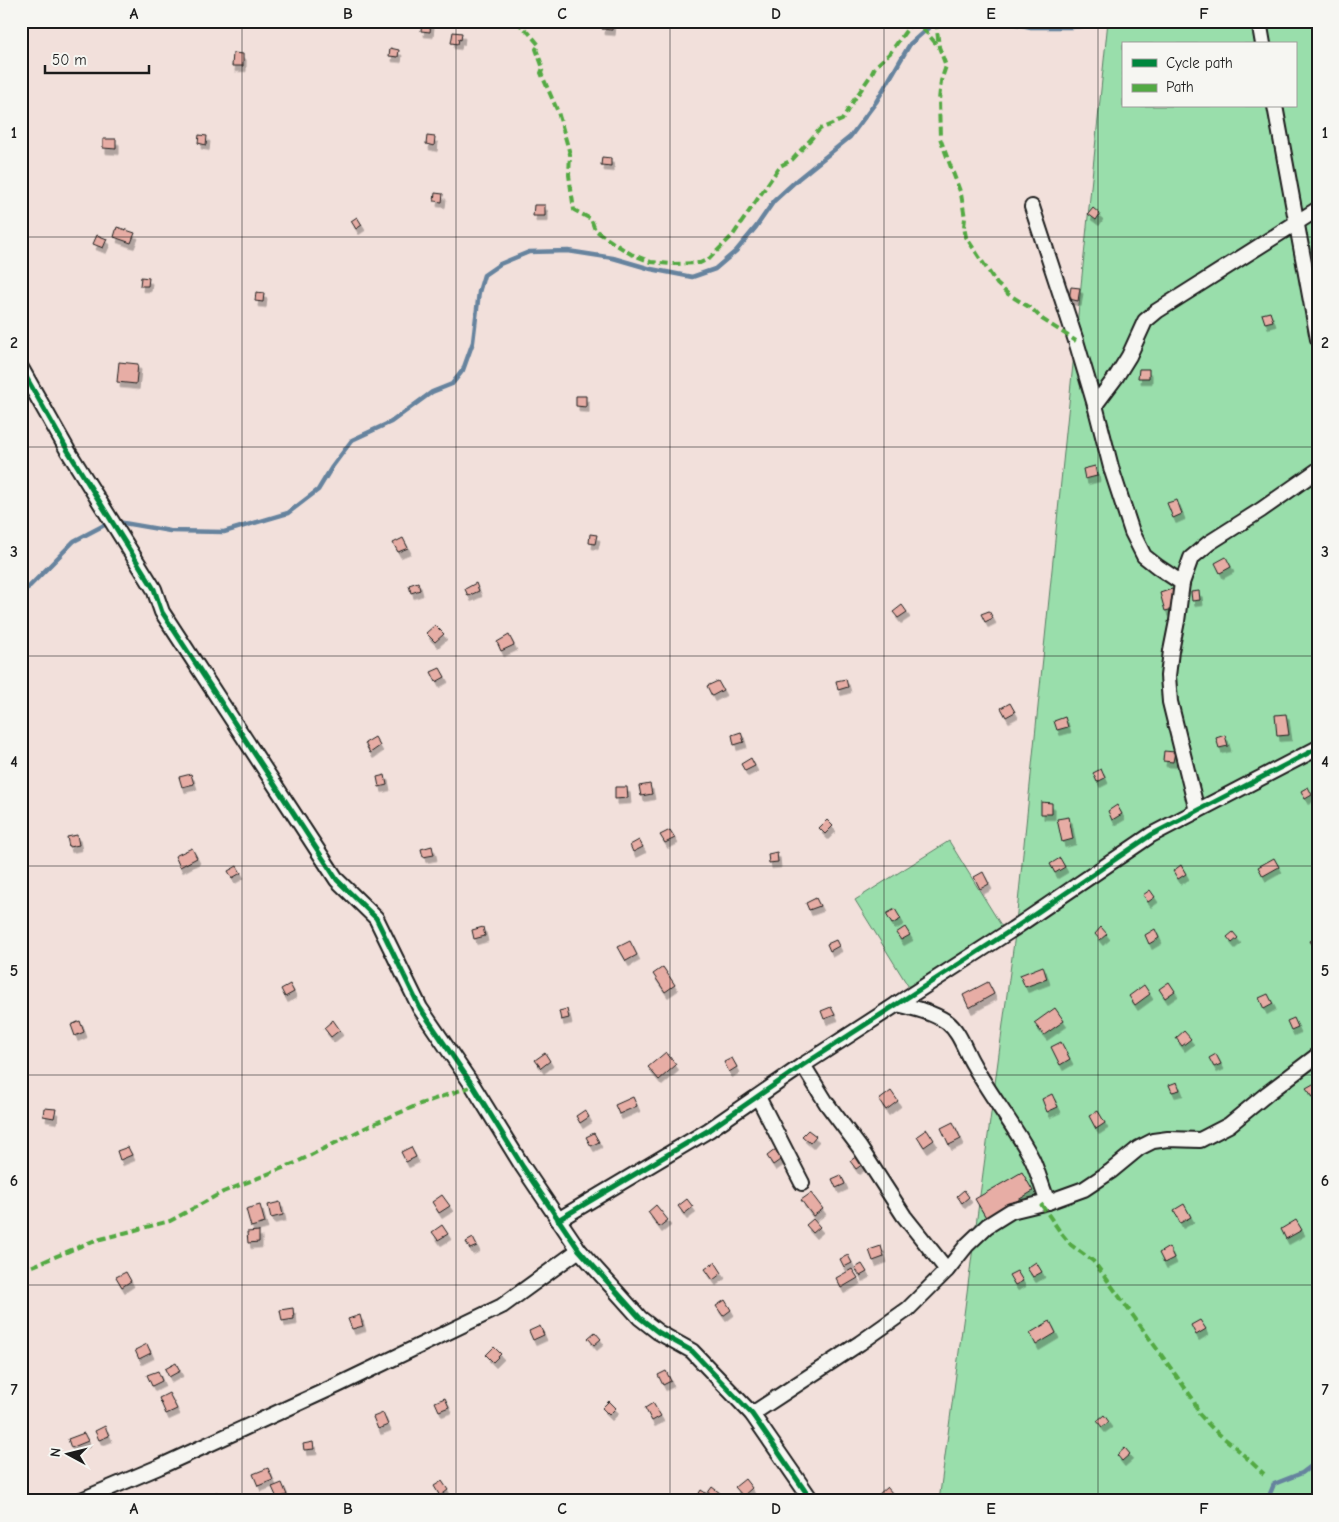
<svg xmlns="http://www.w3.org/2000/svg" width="1339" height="1522" font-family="'Comic Neue',sans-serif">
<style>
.green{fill:#99deab;stroke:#5a7d64;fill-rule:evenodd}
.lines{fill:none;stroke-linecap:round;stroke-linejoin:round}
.stream{stroke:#66839e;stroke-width:4.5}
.building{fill:#e7ada5;stroke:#1c1c1c;filter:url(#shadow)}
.minor-casing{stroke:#1c1c1c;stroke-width:18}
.minor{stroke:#f6f6f2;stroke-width:14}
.quiet{stroke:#52a943;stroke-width:4;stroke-dasharray:8 4;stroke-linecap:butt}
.cycleway-casing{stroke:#f6f6f2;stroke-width:8}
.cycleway{stroke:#00873e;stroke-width:5}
.grid{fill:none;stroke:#1c1c1c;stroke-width:1;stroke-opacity:0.55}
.neatline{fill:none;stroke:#1c1c1c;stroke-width:2}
.grid-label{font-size:16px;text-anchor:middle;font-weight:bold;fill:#1c1c1c}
</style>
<defs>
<filter id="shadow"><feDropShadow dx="3" dy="5.5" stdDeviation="0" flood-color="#0004"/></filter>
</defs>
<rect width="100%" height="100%" fill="#f2e0db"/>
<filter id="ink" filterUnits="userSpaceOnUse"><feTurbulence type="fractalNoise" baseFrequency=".02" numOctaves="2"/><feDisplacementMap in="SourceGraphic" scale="10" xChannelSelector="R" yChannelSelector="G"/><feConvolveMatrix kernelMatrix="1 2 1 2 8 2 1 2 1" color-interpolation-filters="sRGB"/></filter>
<g filter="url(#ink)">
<g class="green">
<path d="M1108,21H1318V1501H939L1014,942ZM1123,44H1295V106H1123Z"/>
<polygon points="949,841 1004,930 910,989 855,900"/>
</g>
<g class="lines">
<g class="stream">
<polyline points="1002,21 1031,27 1072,27 1130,21"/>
<polyline points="21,595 74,541 112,521 170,531 224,532 288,513 318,490 332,467 352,440 391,422 432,392 452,384 463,370 473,342 479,292 484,275 500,264 529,252 568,251 613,258 651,269 692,277 715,269 736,251 756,227 774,201 798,179 850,137 876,102 910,44 936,21"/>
<polyline points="1267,1501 1274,1484 1302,1473 1318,1461"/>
</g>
</g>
<g class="building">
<polygon points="422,21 431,22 430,32 421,31"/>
<polygon points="603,21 613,21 612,30 602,29"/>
<polygon points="453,32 462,33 461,40 459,39 458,44 451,43"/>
<polygon points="390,48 399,50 398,57 389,56"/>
<polygon points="233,53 243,54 243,66 232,66"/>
<polygon points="199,135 207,136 206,145 198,143"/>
<polygon points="427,136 435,137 434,146 426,144"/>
<polygon points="103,139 116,139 116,149 103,148"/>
<polygon points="602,157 611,158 611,166 601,165"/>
<polygon points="435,193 443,194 442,202 434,201"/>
<polygon points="534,205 545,205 545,216 533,216"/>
<polygon points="1093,208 1100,214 1096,220 1088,214"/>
<polygon points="357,217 362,225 356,229 351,221"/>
<polygon points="117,227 135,233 131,243 114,237"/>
<polygon points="97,235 107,239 103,248 93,244"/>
<polygon points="141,277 149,278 148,286 140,286"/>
<polygon points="1071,287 1080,288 1078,301 1069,299"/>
<polygon points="256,292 264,293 263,302 255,301"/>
<polygon points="1270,312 1273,321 1265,323 1262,314"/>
<polygon points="119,362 138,364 136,384 117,382"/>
<polygon points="1139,369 1149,369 1149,378 1138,378"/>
<polygon points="576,396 586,396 586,407 576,406"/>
<polygon points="1095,466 1097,476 1085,479 1083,469"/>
<polygon points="1177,500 1182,514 1173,518 1167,503"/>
<polygon points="590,534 597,535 595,544 589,543"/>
<polygon points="403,538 408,548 398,552 393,543"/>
<polygon points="1226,557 1231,567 1220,573 1215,563"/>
<polygon points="418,582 420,590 411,593 409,585"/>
<polygon points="476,583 479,591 468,596 465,589"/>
<polygon points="1172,589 1178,608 1165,611 1160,593"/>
<polygon points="1199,591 1200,600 1192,601 1191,592"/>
<polygon points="902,605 907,612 898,618 893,612"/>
<polygon points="989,611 993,618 985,622 981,614"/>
<polygon points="435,625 444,634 435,642 426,633"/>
<polygon points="509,635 514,645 501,651 497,642"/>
<polygon points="440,668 445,677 436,682 431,672"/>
<polygon points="846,679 848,687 838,690 836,681"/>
<polygon points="718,681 723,690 712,696 707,686"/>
<polygon points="1010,703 1015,712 1006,717 1001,708"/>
<polygon points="1286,714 1289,735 1277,736 1275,715"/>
<polygon points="1065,717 1068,727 1057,730 1054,721"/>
<polygon points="741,732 744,742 734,745 732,735"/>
<polygon points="1225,735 1228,746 1219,748 1216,738"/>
<polygon points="375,737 380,746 370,753 365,743"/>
<polygon points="1164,751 1175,752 1173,762 1163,761"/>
<polygon points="751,758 755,766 745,771 741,764"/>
<polygon points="1101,769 1105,778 1097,782 1093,773"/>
<polygon points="191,774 194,784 182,787 179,777"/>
<polygon points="385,775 387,785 379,787 377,777"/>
<polygon points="650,784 652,794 641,796 639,786"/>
<polygon points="615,787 627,787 628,798 615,799"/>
<polygon points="1308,787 1312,795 1305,799 1301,791"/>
<polygon points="1041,802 1052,803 1052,814 1041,814"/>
<polygon points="1117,805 1122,814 1112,820 1108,811"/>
<polygon points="1069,817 1073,839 1062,842 1057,819"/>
<polygon points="827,820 833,826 825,834 819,828"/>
<polygon points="670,830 675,838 665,843 660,835"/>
<polygon points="77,835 79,845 69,847 67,837"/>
<polygon points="639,840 643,847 633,852 630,845"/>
<polygon points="432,846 434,855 423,857 421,849"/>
<polygon points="192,848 197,858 180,867 175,856"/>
<polygon points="777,852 778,862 769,863 768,854"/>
<polygon points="1060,858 1065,867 1055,873 1050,864"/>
<polygon points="1274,858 1279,867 1263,876 1258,867"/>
<polygon points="1181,865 1186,874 1178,879 1173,871"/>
<polygon points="237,866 241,873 232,878 228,871"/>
<polygon points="983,872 989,884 980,889 974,877"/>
<polygon points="1150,890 1155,897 1148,902 1143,895"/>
<polygon points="816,898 820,906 809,910 806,903"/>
<polygon points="895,909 901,919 892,924 886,914"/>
<polygon points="483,927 485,936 474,939 472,930"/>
<polygon points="905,927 910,935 901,940 896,933"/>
<polygon points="1101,927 1107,934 1100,940 1095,934"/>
<polygon points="1155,929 1159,938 1149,944 1145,935"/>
<polygon points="1233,932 1238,938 1232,943 1227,937"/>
<polygon points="1318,937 1318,954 1310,941"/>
<polygon points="836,940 839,946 830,951 827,944"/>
<polygon points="630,941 637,955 626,961 618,947"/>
<polygon points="1043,966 1047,979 1025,987 1020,975"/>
<polygon points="663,967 675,985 665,992 653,974"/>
<polygon points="988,982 994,994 969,1008 963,995"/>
<polygon points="1169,982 1175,991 1165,998 1159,989"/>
<polygon points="290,984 294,992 285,997 281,989"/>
<polygon points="1144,985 1150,994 1135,1005 1129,996"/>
<polygon points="1268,994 1273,1004 1264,1009 1259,998"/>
<polygon points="831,1007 835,1015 824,1019 821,1011"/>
<polygon points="1055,1008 1064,1021 1044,1035 1034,1023"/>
<polygon points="567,1009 569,1018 561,1020 559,1011"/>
<polygon points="1294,1018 1298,1027 1291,1030 1287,1021"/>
<polygon points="333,1020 340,1030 331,1037 324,1028"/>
<polygon points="80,1021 84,1032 75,1036 71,1025"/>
<polygon points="1184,1031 1191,1039 1182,1046 1176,1038"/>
<polygon points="1061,1042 1070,1059 1060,1065 1051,1047"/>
<polygon points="666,1052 676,1065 659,1080 648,1067"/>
<polygon points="545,1053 550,1061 541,1068 535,1060"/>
<polygon points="1216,1054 1221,1064 1214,1067 1209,1058"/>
<polygon points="732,1058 737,1067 729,1072 724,1062"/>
<polygon points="1177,1082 1180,1090 1172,1092 1169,1085"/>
<polygon points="1315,1083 1318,1087 1318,1093 1313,1097 1306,1088"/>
<polygon points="891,1091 898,1101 886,1110 879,1100"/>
<polygon points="1052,1094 1058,1107 1047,1112 1042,1099"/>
<polygon points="633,1097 637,1106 619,1114 615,1105"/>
<polygon points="44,1108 56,1109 54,1118 43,1116"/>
<polygon points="585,1110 589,1117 580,1123 576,1116"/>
<polygon points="1098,1111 1105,1123 1096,1129 1089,1116"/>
<polygon points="953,1122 961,1139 949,1145 941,1128"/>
<polygon points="927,1129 934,1140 924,1147 917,1136"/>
<polygon points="808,1130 816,1136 810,1143 802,1136"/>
<polygon points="594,1133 599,1142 591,1146 586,1137"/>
<polygon points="128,1147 132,1155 120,1160 117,1151"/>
<polygon points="411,1147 416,1157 406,1162 401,1152"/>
<polygon points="776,1149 783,1158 773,1165 767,1156"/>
<polygon points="857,1156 863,1164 856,1169 850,1161"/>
<polygon points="1022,1172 1033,1191 987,1219 975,1199"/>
<polygon points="841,1175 845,1184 836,1188 832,1179"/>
<polygon points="964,1190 969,1197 962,1203 957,1196"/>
<polygon points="811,1193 823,1209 813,1216 801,1200"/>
<polygon points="442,1195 450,1206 439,1213 432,1202"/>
<polygon points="687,1199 693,1207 684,1214 678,1206"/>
<polygon points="280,1202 283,1215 271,1218 268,1205"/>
<polygon points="1184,1204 1191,1217 1180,1223 1174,1210"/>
<polygon points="260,1205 265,1223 251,1227 246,1209"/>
<polygon points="656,1205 668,1220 659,1227 648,1212"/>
<polygon points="813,1219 820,1227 813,1233 806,1225"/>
<polygon points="1296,1220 1302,1230 1286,1239 1281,1229"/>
<polygon points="442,1225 448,1234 438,1240 432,1232"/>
<polygon points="259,1231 259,1242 248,1243 247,1232"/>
<polygon points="473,1238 477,1246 470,1249 466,1242"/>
<polygon points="881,1246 884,1257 873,1261 869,1250"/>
<polygon points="1169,1247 1174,1258 1164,1263 1159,1253"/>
<polygon points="848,1255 852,1263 844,1267 840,1259"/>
<polygon points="715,1262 722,1273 713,1280 705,1269"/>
<polygon points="1036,1262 1042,1272 1033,1277 1027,1268"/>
<polygon points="862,1264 867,1272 860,1276 855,1268"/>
<polygon points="852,1269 858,1278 841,1288 836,1278"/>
<polygon points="1017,1271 1023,1281 1015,1285 1009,1275"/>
<polygon points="126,1272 131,1281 122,1287 116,1277"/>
<polygon points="725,1300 731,1310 723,1316 716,1306"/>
<polygon points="293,1308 294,1319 282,1321 280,1310"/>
<polygon points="360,1315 363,1326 352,1329 348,1319"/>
<polygon points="1200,1320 1206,1329 1196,1335 1191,1325"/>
<polygon points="1050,1321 1056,1333 1036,1345 1030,1333"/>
<polygon points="540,1326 544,1335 533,1340 529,1331"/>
<polygon points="595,1332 601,1339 594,1345 588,1338"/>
<polygon points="147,1344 151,1353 139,1359 135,1350"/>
<polygon points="494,1347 501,1354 493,1362 486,1355"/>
<polygon points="176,1363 180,1371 169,1377 165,1369"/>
<polygon points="158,1371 162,1381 152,1386 147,1375"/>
<polygon points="666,1371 671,1381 663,1385 658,1375"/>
<polygon points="169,1393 177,1409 166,1414 159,1398"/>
<polygon points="445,1398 449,1407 439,1411 435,1402"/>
<polygon points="609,1401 616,1408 609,1415 602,1408"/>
<polygon points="653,1403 661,1416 652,1421 645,1408"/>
<polygon points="383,1413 388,1425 378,1429 373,1417"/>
<polygon points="1104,1415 1109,1422 1102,1427 1097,1421"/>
<polygon points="105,1426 109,1436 99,1440 95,1431"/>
<polygon points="84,1433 88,1441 71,1448 68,1439"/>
<polygon points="313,1442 314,1449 304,1450 303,1444"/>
<polygon points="1125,1448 1130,1454 1122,1461 1117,1455"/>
<polygon points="268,1468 273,1480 258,1486 253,1474"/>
<polygon points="745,1479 752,1488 743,1496 735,1487"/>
<polygon points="442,1481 448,1490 440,1496 434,1486"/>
<polygon points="282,1483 287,1495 277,1498 272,1487"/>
<polygon points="712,1487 720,1493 715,1501 695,1500 701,1490 707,1494"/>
<polygon points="887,1487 899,1501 884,1501 878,1495"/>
<polygon points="217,1492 219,1499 210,1501 208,1496"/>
</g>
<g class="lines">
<defs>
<g id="minor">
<polyline points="1259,21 1263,44"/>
<polyline points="1275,106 1318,339"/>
<polyline points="1032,207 1076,341 1095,405 1112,471 1132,532 1144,556 1158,567 1182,583"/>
<polyline points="21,368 68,451 154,589 162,612 337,880 376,918 420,1008 473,1086 523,1167 579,1250 640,1318 658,1332 692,1351 752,1414 812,1501"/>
<polyline points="1095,405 1116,377 1129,356 1145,321 1157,311 1318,209"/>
<polyline points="1197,811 1170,702 1168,676 1171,651 1177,621 1182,583 1191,558 1209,543 1261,510 1318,470"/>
<path d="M897,1004C914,1008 932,1012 947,1022C960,1032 965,1051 973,1064C991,1097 1015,1126 1032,1159C1038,1172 1042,1188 1048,1202"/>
<polyline points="803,1065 827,1104 860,1148 904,1216 947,1270"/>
<polyline points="758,1097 802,1183"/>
<polyline points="558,1220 709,1130 803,1065 1013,929 1151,835 1318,748"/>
<polyline points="752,1414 860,1343 908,1309 947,1270 967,1245 987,1226 1011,1211 1048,1202 1084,1189 1111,1171 1139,1148 1153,1141 1168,1139 1200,1140 1229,1125 1268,1093 1318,1055"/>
<polyline points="79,1501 159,1467 338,1385 502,1306 579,1250"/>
</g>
</defs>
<use href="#minor" class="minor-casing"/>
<use href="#minor" class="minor"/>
<g class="quiet">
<polyline points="516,21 529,33 539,45 536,49 543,68 541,73 558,112 570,154 569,175 574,210 591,219 595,230 612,242 631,254 651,262 671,264 700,263 710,258 733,235 780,166 792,160 820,129 842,120 850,106 871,75 875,67 890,53 913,21"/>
<polyline points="913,21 925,31 939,47"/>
<polyline points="936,21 939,47 946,66 941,81 939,100 940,138 961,194 965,218 964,227 966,237 997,284 1008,294 1032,309 1042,319 1076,341"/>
<polyline points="1041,1204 1061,1233 1071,1245 1093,1261 1103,1274 1193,1399 1199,1414 1214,1430 1235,1447 1264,1474"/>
<polyline points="21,1271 93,1241 170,1221 223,1192 295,1163 371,1125 420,1104 473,1086"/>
</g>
<defs>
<g id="cycleway">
<polyline points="21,368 68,451 154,589 162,612 337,880 376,918 420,1008 473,1086 523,1167 579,1250 640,1318 658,1332 692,1351 752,1414 812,1501"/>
<polyline points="558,1220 709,1130 803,1065 1013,929 1151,835 1318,748"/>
</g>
</defs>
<use href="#cycleway" class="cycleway-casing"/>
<use href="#cycleway" class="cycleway"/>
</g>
</g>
<path class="grid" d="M242,21V1501M456,21V1501M670,21V1501M884,21V1501M1098,21V1501M21,237H1318M21,447H1318M21,656H1318M21,866H1318M21,1075H1318M21,1285H1318"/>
<rect width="1339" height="1522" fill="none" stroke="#f6f6f2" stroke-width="55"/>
<rect x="1122" y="42" width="175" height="65" fill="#f6f6f2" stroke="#9f9f9c"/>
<rect x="1132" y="59" width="25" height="8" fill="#00873e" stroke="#9f9f9c"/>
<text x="1166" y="68" font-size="15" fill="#1c1c1c">Cycle path</text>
<rect x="1132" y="84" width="25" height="8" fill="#52a943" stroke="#9f9f9c"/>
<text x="1166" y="92" font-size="15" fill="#1c1c1c">Path</text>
<g transform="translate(68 1454) rotate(277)" stroke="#f6f6f2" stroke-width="4" paint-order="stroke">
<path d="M0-4L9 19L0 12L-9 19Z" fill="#1c1c1c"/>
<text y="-8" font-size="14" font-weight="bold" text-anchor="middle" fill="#1c1c1c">N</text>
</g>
<path d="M45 65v8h104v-8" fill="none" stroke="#1c1c1c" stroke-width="2.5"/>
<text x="52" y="65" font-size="15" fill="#1c1c1c" stroke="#f6f6f2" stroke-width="4" paint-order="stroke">50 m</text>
<rect x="28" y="28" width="1284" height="1466" class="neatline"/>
<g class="grid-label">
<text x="134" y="19">A</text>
<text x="348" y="19">B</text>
<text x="562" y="19">C</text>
<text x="776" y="19">D</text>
<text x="991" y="19">E</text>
<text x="1204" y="19">F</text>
<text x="14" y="138">1</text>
<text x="1325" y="138">1</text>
<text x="14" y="348">2</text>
<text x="1325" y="348">2</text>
<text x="14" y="557">3</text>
<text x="1325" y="557">3</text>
<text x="14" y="767">4</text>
<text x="1325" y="767">4</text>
<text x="14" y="976">5</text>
<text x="1325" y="976">5</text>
<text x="14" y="1186">6</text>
<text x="1325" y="1186">6</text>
<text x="14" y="1395">7</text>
<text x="1325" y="1395">7</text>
<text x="134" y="1514">A</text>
<text x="348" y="1514">B</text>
<text x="562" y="1514">C</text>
<text x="776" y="1514">D</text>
<text x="991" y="1514">E</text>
<text x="1204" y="1514">F</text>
</g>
</svg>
